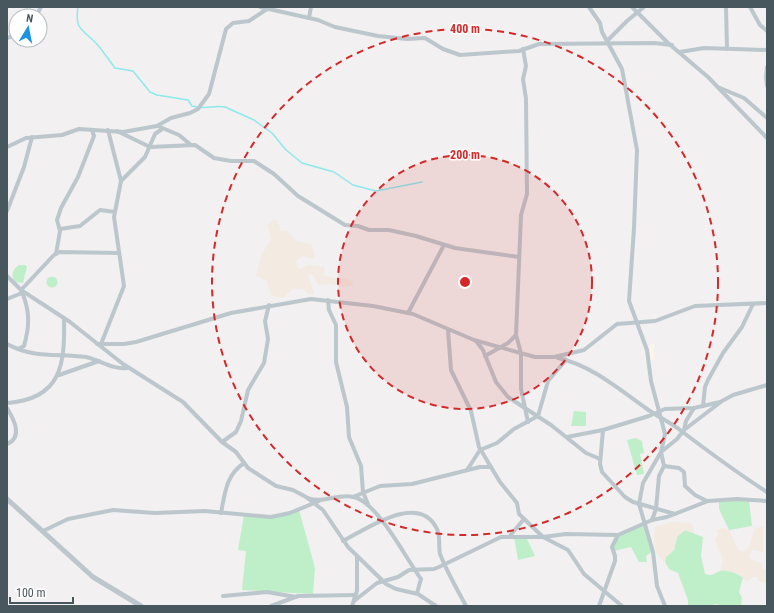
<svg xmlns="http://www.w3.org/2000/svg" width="774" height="613" font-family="'Roboto Condensed',sans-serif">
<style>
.commercial{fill:#fcf3e9}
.green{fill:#beefc9}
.sand{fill:#f3eae1}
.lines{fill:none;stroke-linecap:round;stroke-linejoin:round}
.stream{stroke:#8ce9ec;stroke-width:1.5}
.minor{stroke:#bbc7cc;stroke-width:4}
.tertiary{stroke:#bbc7cc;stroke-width:5}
.ring{fill:none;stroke:#d62828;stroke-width:2;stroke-dasharray:7 5}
.centre{fill:#d62828;stroke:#fff;stroke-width:2}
.ring-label{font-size:12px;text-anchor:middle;font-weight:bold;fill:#d62828;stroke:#fff;stroke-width:3;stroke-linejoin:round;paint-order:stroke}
</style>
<rect width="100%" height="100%" fill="#f2f0f0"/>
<polygon class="commercial" points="650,344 654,344 655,360 651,361 649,351"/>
<g class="green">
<path d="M19,265H25L27,267L23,283L15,282C10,275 13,269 19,265Z"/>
<circle cx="52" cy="282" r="5.5"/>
<polygon points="574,411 586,412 586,426 571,426"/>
<polygon points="636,438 642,441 644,453 640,454 644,474 637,475 627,440"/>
<polygon points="719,499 749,500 752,526 729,530 719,509"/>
<polygon points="299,510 315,568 313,594 242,590 246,551 238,550 244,515 265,516"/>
<polygon points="645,523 652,552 646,556 647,562 639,562 631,547 613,551 613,547 616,538"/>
<path d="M685,530L703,537L701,556L705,574C712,577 715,573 720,571C727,568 737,574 743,577L739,592L742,598L741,606H721L717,604L709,606H688V600L678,573L669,569L665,562L666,557L674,550L677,537Z"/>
<polygon points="514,537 526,537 535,556 518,560"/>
</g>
<g class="sand">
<path d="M274,219L277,220L281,231H287C294,241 300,243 311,244L315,255L313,259L303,256L296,261L297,267L301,269L309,265L324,267L325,269L323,275L333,278H347L354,284C345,290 337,283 328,284C324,284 322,285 318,285L313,274L308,275L314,295L307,293L304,289H293L283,298L272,296L266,280L256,276L261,256L271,239L268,225Z"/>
<path d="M672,522L691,523L694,529L693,533L685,530L677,537L674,550L666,557L665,562C653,555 653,539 655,527Z"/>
<polygon points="763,527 763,552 752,550 749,557 752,560 762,563 762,568 767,571 767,581 764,583 759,581 757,577 753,577 747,581 737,573 721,570 723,559 715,540 718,534 716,530 723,528 729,530 738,549 744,551 749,547 755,528"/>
</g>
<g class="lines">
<path class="stream" d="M78,7C75,28 80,28 94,41C102,49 108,59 115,68L133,71L150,92L157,95L188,100L192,106C206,110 213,105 225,107L254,120L272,133L286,150L302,163L334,172L353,185L376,191L422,182"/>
<g class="minor">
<polyline points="260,7 318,20 335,27 378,36 407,39 425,38 443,49 460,55 519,51 539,44 654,43 672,45"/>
<polyline points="589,7 600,23 602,32 622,69 637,150 634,228 629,301 647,350 651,381 665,434 661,452 643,483 639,504 653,552 657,586 665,606"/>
<polyline points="632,7 668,43 708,77 767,138"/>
<polyline points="726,7 727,49"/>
<polyline points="750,7 760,25 767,31"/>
<polyline points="36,16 41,7"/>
<polyline points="309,18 311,7"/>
<polyline points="7,38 16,35"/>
<polyline points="607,41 627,21 644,7"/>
<polyline points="523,49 526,66 523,79 526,99 527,194 521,215 516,335 521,353 521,389 528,422"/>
<polyline points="680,52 704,48 767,50"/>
<polyline points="767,67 766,77 767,86"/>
<polyline points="720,88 744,98 767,118"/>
<polyline points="160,127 179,135 191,145"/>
<polyline points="117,131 150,147 195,145 214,158 231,161 254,161 274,174 298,196 345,225 358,226 369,230 389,230 416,236 455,248 519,257"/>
<polyline points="7,147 26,138 62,135 79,129 123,132 157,126 171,118 190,113 198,109 209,94 226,29 233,23 249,21 267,9"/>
<polyline points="121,181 145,157 155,134 162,129"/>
<polyline points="7,211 24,167 32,137"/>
<polyline points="60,229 80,226 100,210 115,212"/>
<polyline points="56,254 60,231 57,220 61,208 78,177 94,136 92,130"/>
<polyline points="7,276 21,290 70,322 123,364 183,402 222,442 236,452 248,468 276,486 293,490 306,497 323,510 348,547 386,584 396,589 418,594 436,606"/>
<polyline points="7,299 22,293"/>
<polyline points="328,300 329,310 336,325 336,362 347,407 349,437 361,466 363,492 368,504"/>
<polyline points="408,313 444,245"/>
<polyline points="448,330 451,370 471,411 479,447 500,482 517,503 519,514 543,537 568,550 584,574 622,606"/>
<polyline points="476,341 483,350 496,382 508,397 551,425 586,453 600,459"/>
<path d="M7,344C34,359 57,353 86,357C100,360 113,370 127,368"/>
<polyline points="97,344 124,344 136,342 231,313 311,299 373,306 413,314 474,340 535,357 554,357 584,350 617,324 655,321 695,306 767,303"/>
<polyline points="101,344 124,286 114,217 121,181 108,130"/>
<path d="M18,349L24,346C30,325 30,310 21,290L54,255L59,252L118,253"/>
<polyline points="485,356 508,343 516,335"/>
<path d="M558,358C591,365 620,390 647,409C658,417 670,422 680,430C709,452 737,473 767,492"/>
<polyline points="59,375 99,361"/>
<path d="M7,403C62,399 65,364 64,318"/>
<polyline points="703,406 705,387 708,380 723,353 742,327 753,304"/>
<path d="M7,408C13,418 24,437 7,444"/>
<polyline points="603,430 600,464 602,472 625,497 633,502 675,514"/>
<polyline points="684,430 686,421 694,408"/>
<polyline points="567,437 603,430 649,416 665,409 694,408 720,402"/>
<polyline points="222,442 236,432 241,421 248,390 264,363 268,339 265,321 269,305"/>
<polyline points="664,466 679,468 684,472 685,486 695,495 707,501"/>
<polyline points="467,470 480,450 497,443 514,429 538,416 548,381 566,360"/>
<polyline points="353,497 380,486 412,484 480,467 491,467"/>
<path d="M308,498C324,504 337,493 354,497C378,503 405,557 421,579L417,593"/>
<path d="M221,513C225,493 226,475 244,463"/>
<polyline points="652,520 656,509 659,476 664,466 661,452 677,439 684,430 722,401 733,395 767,385"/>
<polyline points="43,531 68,519 113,510 155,513 205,511 271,517 290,513 319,501"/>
<polyline points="509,537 524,519"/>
<path d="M343,541C368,528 419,492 437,529C441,537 438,546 440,554C447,572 457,589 466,606"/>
<polyline points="223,596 267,592 296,597"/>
<polyline points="354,601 377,583 398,577 409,570 434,569 439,567 501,537 543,537 566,534 618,535 652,520 667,517 708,501 737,499 767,501"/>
<polyline points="271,606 298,596 356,595"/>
<polyline points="352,606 357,591 357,557"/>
<polyline points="599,606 615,561 615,556 612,547 618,535"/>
</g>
<polyline class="tertiary" points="7,499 93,577 141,606"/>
</g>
<circle cx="465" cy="282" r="127" fill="#d62828" fill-opacity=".12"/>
<g class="ring">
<circle cx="465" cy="282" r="127"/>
<circle cx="465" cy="282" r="253"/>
</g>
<circle cx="465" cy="282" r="6" class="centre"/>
<g class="ring-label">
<text x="465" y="33">400 m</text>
<text x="465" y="159">200 m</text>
</g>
<rect width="774" height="613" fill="none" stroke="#47575d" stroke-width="16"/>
<g transform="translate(28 28) rotate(10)"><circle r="19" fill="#ffffff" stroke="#b5bcbe"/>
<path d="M0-3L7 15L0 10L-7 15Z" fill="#1995e2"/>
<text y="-6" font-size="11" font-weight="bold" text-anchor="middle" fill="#47575d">N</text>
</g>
<path d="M10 597v6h63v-6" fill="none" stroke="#47575d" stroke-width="2"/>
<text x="16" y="597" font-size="12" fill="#47575d" stroke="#ffffff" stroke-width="3" paint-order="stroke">100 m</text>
</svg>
